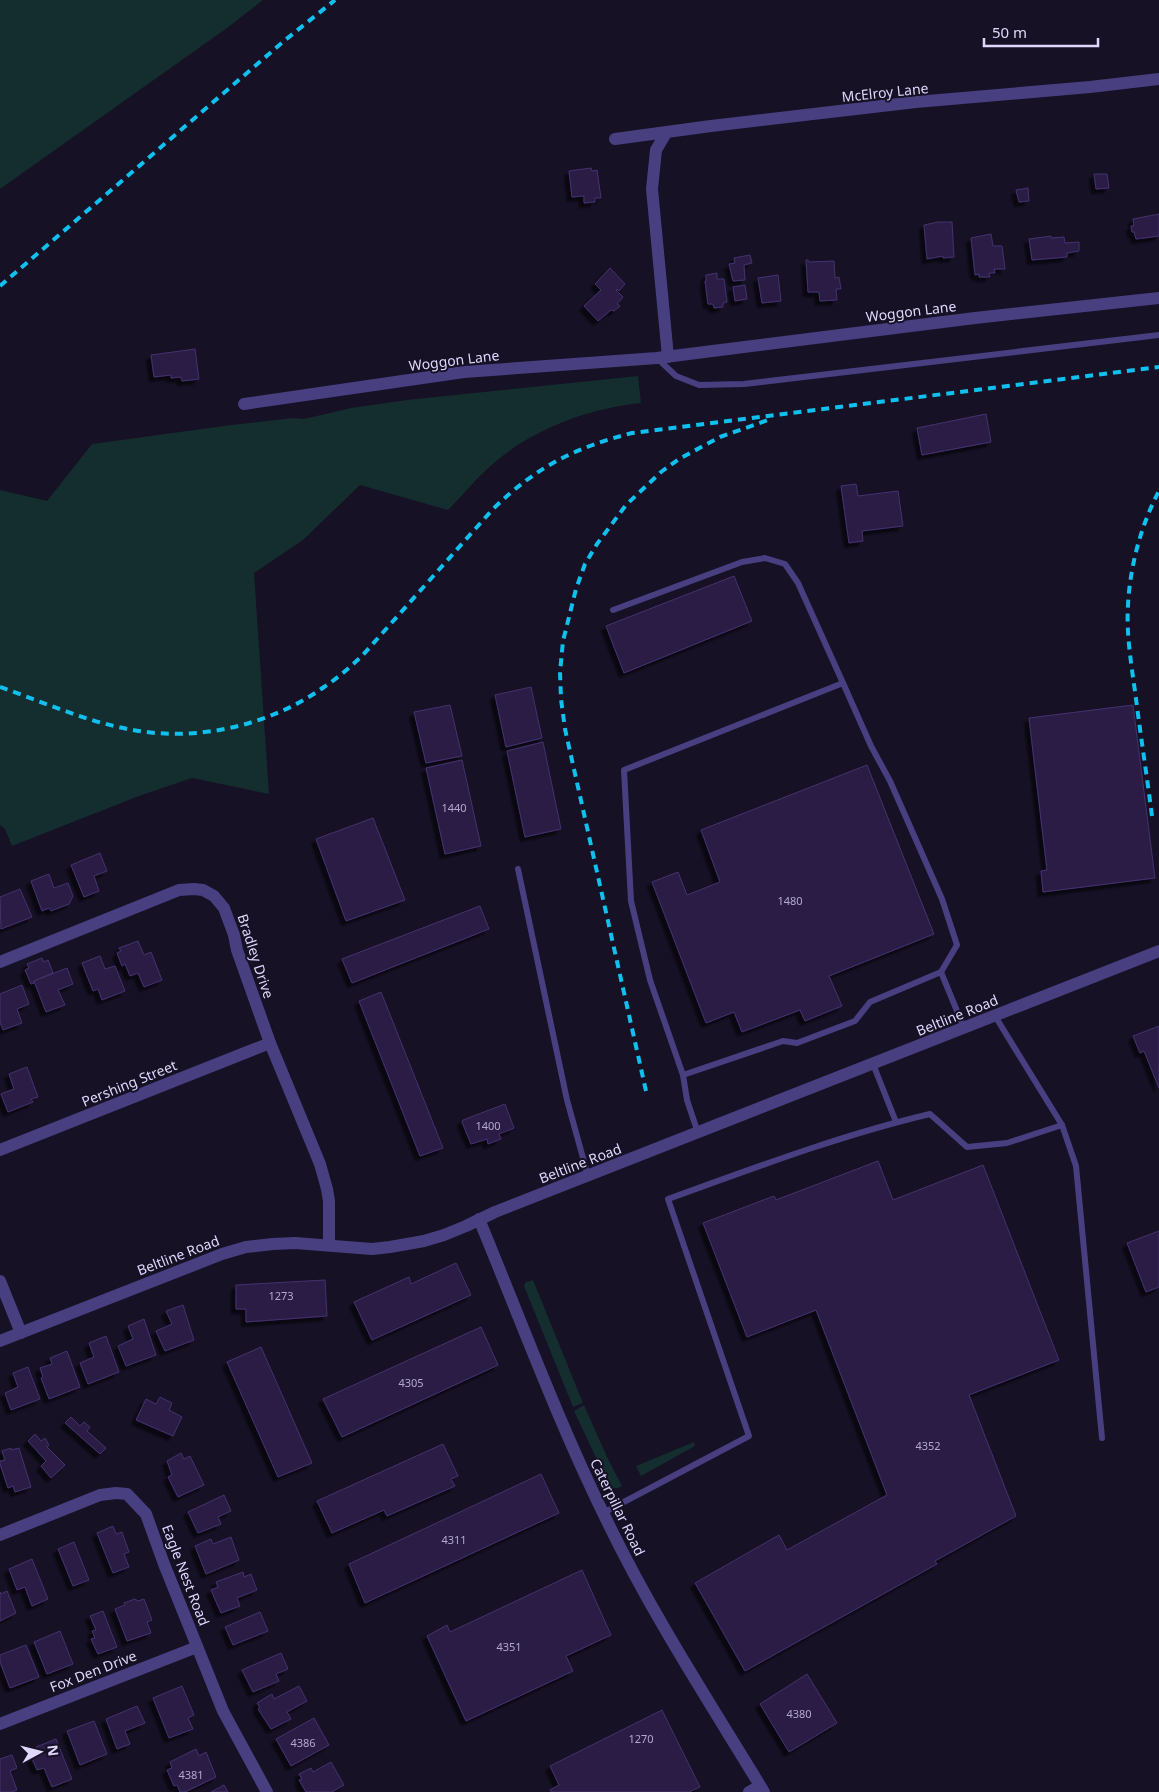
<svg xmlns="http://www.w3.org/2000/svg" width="1159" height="1792" font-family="'Noto Sans',sans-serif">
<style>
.green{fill:#142d2e}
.building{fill:#2a1e45;stroke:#44326f;filter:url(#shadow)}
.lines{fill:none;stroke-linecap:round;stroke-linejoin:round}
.service{stroke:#483f81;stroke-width:6}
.minor{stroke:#483f81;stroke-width:12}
.tertiary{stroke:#483f81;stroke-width:12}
.rail{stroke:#10c1ef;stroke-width:4;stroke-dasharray:8 6;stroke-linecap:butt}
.labels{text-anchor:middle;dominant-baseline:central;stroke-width:4;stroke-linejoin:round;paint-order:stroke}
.number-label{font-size:11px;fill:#b2a9ce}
.street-label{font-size:14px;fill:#dfd7fc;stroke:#161125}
</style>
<defs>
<filter id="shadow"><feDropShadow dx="-4.5" dy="4.5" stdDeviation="1" flood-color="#0009"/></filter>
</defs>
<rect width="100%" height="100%" fill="#161125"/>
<g class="green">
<polygon points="0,0 263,0 227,28 0,189"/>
<path d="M638,376L641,403C590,408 533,429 494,463C477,477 463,495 448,510L360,485L303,540L254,573L269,794L192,778L139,796L12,846L5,829L0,825V490L47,501L92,444L231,425L293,418L304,419L351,408L407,400Z"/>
<polygon points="533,1280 583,1403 573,1407 524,1286 526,1282"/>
<polygon points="584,1405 608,1459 622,1486 618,1488 612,1488 608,1483 574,1411"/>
<polygon points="694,1442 695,1446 641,1476 636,1466"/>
</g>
<g class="building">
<polygon points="591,168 592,171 597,170 601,198 595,198 595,202 584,203 584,196 572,197 569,171"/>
<polygon points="1094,174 1107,174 1109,188 1096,189"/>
<polygon points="1028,188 1029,201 1019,202 1016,190"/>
<polygon points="1159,214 1159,236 1136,239 1134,232 1132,232 1131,226 1134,226 1133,219"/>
<polygon points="938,222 952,222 954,257 943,258 943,256 927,259 924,225"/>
<polygon points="991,234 993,246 1002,246 1005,269 994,269 995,273 989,273 990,277 979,277 979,274 975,275 971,238"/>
<polygon points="1051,236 1051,238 1064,237 1065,243 1079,242 1079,251 1067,253 1067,257 1032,260 1029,239"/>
<polygon points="750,255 752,263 744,265 745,280 733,281 729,264 735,263 734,258"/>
<polygon points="806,260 808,260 809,262 834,261 835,278 839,277 841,289 836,289 837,300 820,301 819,292 808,292"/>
<polygon points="610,268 625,284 619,291 617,289 616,290 623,297 617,304 620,306 614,311 611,310 598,321 584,306 601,290 595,284"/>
<polygon points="717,273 717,279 724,279 727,302 723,303 723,307 714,308 713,304 708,304 705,281 706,281 706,275"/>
<polygon points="778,275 781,301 762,303 758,278"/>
<polygon points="745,285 747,299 735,301 733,287"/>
<polygon points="195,349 199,379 182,381 181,377 171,378 171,375 154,377 151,355"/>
<polygon points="986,414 991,442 922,455 917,428"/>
<polygon points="856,484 858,496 898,491 903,526 862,531 863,541 849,543 841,486"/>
<polygon points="734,576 752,621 624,673 606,626"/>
<polygon points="531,687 542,738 506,747 495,695"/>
<polygon points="450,705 462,756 426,763 414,712"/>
<polygon points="1133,705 1155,878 1043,892 1041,871 1047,870 1029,718"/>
<polygon points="543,742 561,829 525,837 507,751"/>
<polygon points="462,760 481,846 445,854 426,768"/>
<polygon points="867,765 934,934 829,976 842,1006 805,1021 800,1010 742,1032 734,1012 706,1023 652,882 678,872 687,895 720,882 701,830"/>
<polygon points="373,818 405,900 346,921 316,839"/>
<polygon points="100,853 107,871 94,876 99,891 84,897 71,865"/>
<polygon points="49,874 54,888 68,883 73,896 69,904 51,911 49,908 42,911 31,881"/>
<polygon points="20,889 32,917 1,929 0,897"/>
<polygon points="480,906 489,929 352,983 342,959"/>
<polygon points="138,941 144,955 151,952 162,980 144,987 138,973 130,976 125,964 122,966 117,953 121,951 119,948"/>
<polygon points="100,956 105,969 115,966 125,991 102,1000 98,989 93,991 82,963"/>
<polygon points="42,958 44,962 48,960 53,973 34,981 34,983 31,984 25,970 29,968 27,964"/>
<polygon points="67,968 73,984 58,990 65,1005 46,1012 34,981"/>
<polygon points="22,985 29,1004 17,1009 22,1023 3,1030 0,1022 0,994"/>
<polygon points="381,992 443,1148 420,1156 359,1001"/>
<polygon points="1159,1026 1159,1088 1144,1051 1140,1053 1133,1036"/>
<polygon points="27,1067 38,1097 31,1099 33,1102 8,1112 1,1094 14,1089 9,1074"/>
<polygon points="505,1104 514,1128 499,1134 501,1139 488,1144 487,1139 471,1144 462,1122 463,1120"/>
<polygon points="878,1161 893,1200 983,1165 1059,1360 969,1395 1016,1516 935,1561 937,1564 745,1671 695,1583 779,1535 787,1550 887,1495 816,1310 747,1337 703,1223 774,1196 776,1200"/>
<polygon points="1159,1231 1159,1287 1146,1292 1127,1243"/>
<polygon points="456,1263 471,1295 372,1340 354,1302 409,1277 411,1284"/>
<polygon points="325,1280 327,1316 246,1322 246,1309 236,1309 236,1285"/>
<polygon points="183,1305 194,1340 165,1351 156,1331 172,1324 166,1311"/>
<polygon points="144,1319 156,1355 126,1366 118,1346 133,1339 128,1326"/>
<polygon points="481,1327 498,1365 342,1437 323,1399"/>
<polygon points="106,1336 119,1372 88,1384 80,1363 94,1357 89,1343"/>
<polygon points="261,1347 312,1463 278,1477 227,1362"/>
<polygon points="67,1351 80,1387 49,1399 41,1378 43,1377 40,1368 52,1364 50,1358"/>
<polygon points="28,1367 40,1399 11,1410 5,1393 18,1387 13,1373"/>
<polygon points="160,1397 172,1403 169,1410 182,1417 173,1436 136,1420 146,1399 156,1404"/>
<polygon points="71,1417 80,1426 84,1422 90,1427 87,1431 106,1448 100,1454 65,1423"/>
<polygon points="35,1434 41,1441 45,1438 49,1445 47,1447 65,1465 51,1478 41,1466 46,1461 28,1441"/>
<polygon points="443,1444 458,1476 451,1479 455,1486 387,1516 384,1510 332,1533 317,1501"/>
<polygon points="11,1448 11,1450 19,1448 31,1487 15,1492 13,1486 8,1488 0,1464 0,1461 5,1460 2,1451"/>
<polygon points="181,1453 184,1459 190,1456 204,1485 178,1497 168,1477 172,1475 167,1461"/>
<polygon points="541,1474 559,1513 365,1603 349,1564"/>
<polygon points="224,1495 231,1511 218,1517 221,1524 198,1533 188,1512"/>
<polygon points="113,1526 116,1534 122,1532 129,1552 124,1554 129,1567 113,1573 97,1533"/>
<polygon points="231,1537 239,1560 206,1574 195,1546 211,1539 213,1544"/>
<polygon points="74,1542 89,1580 73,1586 58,1549"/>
<polygon points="32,1559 48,1599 32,1606 25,1587 17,1590 9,1569"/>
<polygon points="582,1570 611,1635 566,1656 573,1671 466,1721 427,1636 447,1625 450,1632"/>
<polygon points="243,1572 244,1577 251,1574 257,1590 237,1598 240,1606 221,1613 211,1590 218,1587 216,1582"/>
<polygon points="7,1591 16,1613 0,1621 0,1592 1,1594"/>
<polygon points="135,1599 138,1601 144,1599 152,1620 147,1622 151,1633 127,1641 115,1609 125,1605 124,1603"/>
<polygon points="103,1611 117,1647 98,1654 91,1639 95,1638 92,1631 96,1630 90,1616"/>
<polygon points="260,1612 268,1631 233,1645 225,1627"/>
<polygon points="60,1631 73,1664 47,1674 34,1642"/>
<polygon points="26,1645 39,1677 10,1688 0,1662 0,1655"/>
<polygon points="281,1653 288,1669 276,1674 279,1681 253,1692 242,1670"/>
<polygon points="807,1674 837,1723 789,1752 760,1704"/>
<polygon points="182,1686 194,1715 188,1718 193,1729 169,1738 153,1698"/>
<polygon points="299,1686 307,1701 287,1712 291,1719 271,1729 258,1709 260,1708 257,1703 272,1694 274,1699"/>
<polygon points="137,1706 145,1723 125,1731 130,1744 117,1749 106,1719"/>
<polygon points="662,1710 700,1787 689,1792 551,1792 550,1790 559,1785 550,1766"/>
<polygon points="314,1718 329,1745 291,1766 276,1739"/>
<polygon points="94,1721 107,1754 80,1765 67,1731"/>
<polygon points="56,1739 72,1779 52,1787 44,1768 37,1770 29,1752 37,1749 36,1747"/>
<polygon points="196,1749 199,1756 206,1752 216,1777 185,1792 180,1792 177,1785 174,1786 167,1770 172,1768 170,1762"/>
<polygon points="12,1755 17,1768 10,1771 17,1790 12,1792 0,1792 0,1759"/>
<polygon points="331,1762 344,1785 332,1792 306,1792 299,1780 302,1779 299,1774 311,1768 313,1772"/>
<polygon points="224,1785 228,1792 211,1792"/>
</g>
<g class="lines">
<g class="service">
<polyline points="658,359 676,376 699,385 744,384 1159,335"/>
<polyline points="613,610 742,562 765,558 785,564 798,583 843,683"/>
<polyline points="518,869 567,1100 588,1176"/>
<polyline points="995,1016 1062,1125 1076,1166 1102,1438"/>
<polyline points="873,1064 896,1122"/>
<polyline points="683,1075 650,980 631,901 624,770 843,683 871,746 890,781 942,899 957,945 941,972"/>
<polyline points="698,1133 687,1100 683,1075 783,1041 797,1043 855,1021 870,1002 941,972 964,1028"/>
<path d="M603,1513L749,1436L668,1199C754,1168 841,1135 930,1114L967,1147L1007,1143L1062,1125"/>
</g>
<g class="minor">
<polyline points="666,133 656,150 652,189 668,357"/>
<polyline points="615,139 711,126 916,102 1090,87 1159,79"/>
<polyline points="244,404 464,372 657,358 975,318 1159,298"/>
<polyline points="0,962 179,890 194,889 203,890 214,896 224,908 234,935 237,950 270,1043 320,1164 327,1189 329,1201 329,1245"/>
<polyline points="0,1150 270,1043"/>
<polyline points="0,1281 21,1333"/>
<polyline points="0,1341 222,1254 246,1247 273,1244 295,1243 372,1249 390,1247 424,1241 444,1235 466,1226 495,1212 1159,951"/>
<polyline points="0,1535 100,1495 116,1493 127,1494 146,1514 164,1564 223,1711 267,1792"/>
<polyline points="0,1724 197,1647"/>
<polyline points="749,1792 760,1786"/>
</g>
<path class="tertiary" d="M479,1219C521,1321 559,1424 608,1523C653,1616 710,1703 764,1792"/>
<g class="rail">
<polyline points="0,286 284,41 335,0"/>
<path d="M0,687C43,702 87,722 133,730C198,742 271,725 324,687C338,678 350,667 362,656L493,509C536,467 574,448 632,433L1159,367"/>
<path d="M1152,816C1147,777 1141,738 1136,699C1132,668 1126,636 1128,605C1130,566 1141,525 1159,491"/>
<polyline points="646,1091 565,729 561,699 560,672 563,641 576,589 585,564 597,544 626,505 661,472 679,459 720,437 771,419"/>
</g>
</g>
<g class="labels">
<g class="number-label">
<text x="454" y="807">1440</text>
<text x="790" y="900">1480</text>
<text x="488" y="1125">1400</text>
<text x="281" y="1295">1273</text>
<text x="411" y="1382">4305</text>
<text x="928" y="1445">4352</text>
<text x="454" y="1539">4311</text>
<text x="509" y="1646">4351</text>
<text x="799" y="1713">4380</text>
<text x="641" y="1738">1270</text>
<text x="303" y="1742">4386</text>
<text x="191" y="1774">4381</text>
</g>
<g class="street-label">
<text transform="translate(885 92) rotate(-6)">McElroy Lane</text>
<text transform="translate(911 311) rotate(-7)">Woggon Lane</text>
<text transform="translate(454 360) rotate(-7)">Woggon Lane</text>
<text transform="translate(256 956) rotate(72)">Bradley Drive</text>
<text transform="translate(957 1015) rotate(-22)">Beltline Road</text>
<text transform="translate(129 1083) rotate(-22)">Pershing Street</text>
<text transform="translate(580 1163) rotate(-21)">Beltline Road</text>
<text transform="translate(178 1255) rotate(-21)">Beltline Road</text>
<text transform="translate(618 1507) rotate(64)">Caterpillar Road</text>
<text transform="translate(186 1575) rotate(69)">Eagle Nest Road</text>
<text transform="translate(93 1671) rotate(-21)">Fox Den Drive</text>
</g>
</g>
<g transform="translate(40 1752) rotate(83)" stroke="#161125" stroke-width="4" paint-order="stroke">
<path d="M0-4L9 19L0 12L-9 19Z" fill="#dfd7fc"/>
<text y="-8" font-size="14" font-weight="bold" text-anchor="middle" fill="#dfd7fc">N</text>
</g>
<path d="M984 38v8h114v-8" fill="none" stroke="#dfd7fc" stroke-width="2.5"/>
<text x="992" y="38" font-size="15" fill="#dfd7fc" stroke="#161125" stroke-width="4" paint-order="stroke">50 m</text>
</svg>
